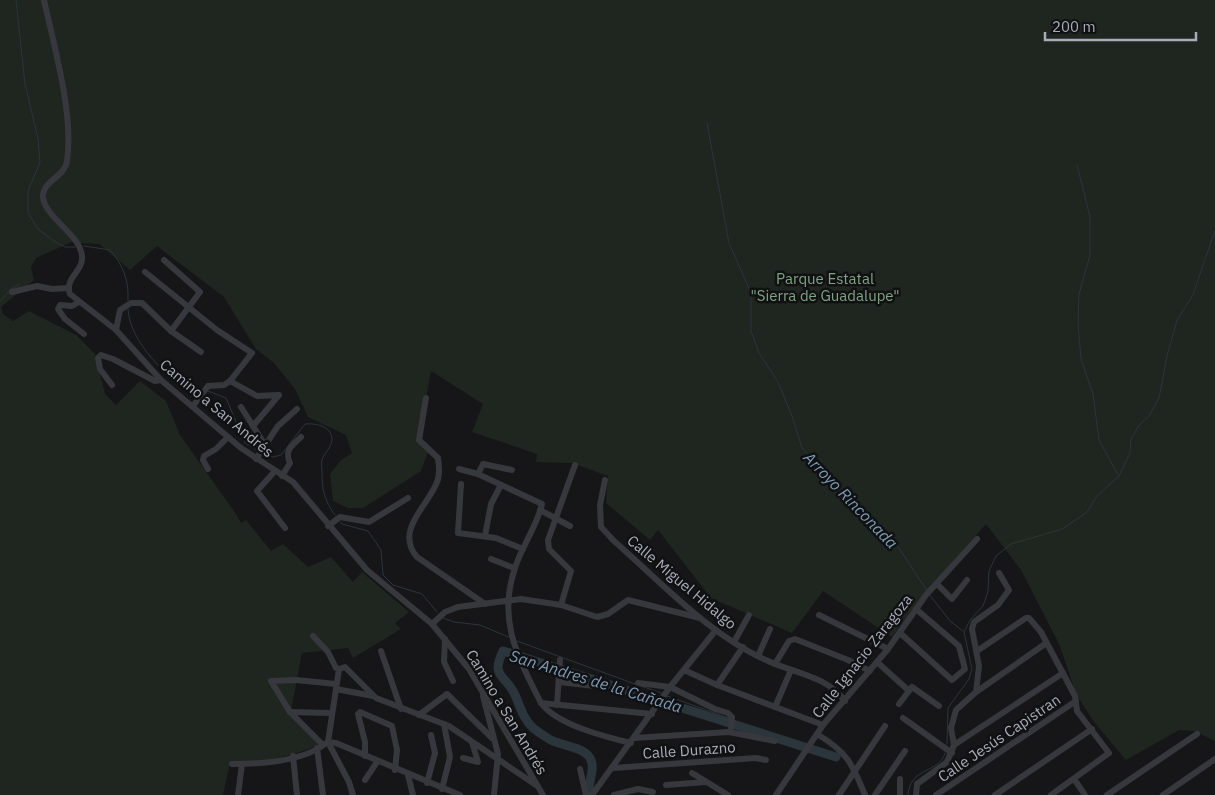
<svg xmlns="http://www.w3.org/2000/svg" width="1215" height="795" font-family="'IBM Plex Sans',sans-serif">
<style>
.green{fill:#1e261f}
.lines{fill:none;stroke-linecap:round;stroke-linejoin:round}
.stream{stroke:#2b353c;stroke-width:1}
.river{stroke:#2b353c;stroke-width:9}
.minor{stroke:#37383d;stroke-width:6}
.labels{text-anchor:middle;dominant-baseline:central;stroke-width:5;stroke-linejoin:round;paint-order:stroke}
.park-label{font-size:15px;fill:#7ea480;stroke:#111113}
.street-label{font-size:15px;fill:#a7adb8;stroke:#111113}
.water-label{font-size:16px;font-style:italic;fill:#7d9bb4;stroke:#111113}
</style>
<rect width="100%" height="100%" fill="#161618"/>
<path class="green" d="M0,0H1215V741L1194,731L1179,730L1126,760L1094,722L1076,694L1060,646L1021,570L986,524L925,593L892,637L823,591L792,633L711,598L658,530L650,540L606,503L608,476L572,463L536,462L537,454L472,432L483,404L431,371L419,435L428,452L421,471L363,508H348L333,501L330,474L341,460L352,453L346,435L308,417L295,389L274,363L256,349L224,297L157,246L130,270L99,244L78,243L76,240L36,258L31,267L34,280L1,307L3,314L13,321L29,311L76,335L95,354L105,394L116,405L140,381L166,401L180,435L236,514L241,523L246,520L271,551L283,544L308,567L331,557L353,582L362,572L409,612L395,623L401,629L353,658L348,648L302,653L290,716L320,744C290,758 263,762 230,763L223,795H0Z"/>
<g class="lines">
<g class="stream">
<polyline points="16,0 25,84 38,139 40,162 28,191 28,213 38,229 54,241 65,247 75,247"/>
<polyline points="707,123 729,243 751,293 751,331 759,353 778,382 792,416 802,448 862,514 893,539 927,591"/>
<polyline points="1077,165 1090,217 1090,255 1079,294 1078,324 1081,359 1093,394 1099,440 1118,475"/>
<path d="M84,246L110,250C123,265 129,280 128,300"/>
<polyline points="0,301 11,289 20,284"/>
<path d="M128,309C129,341 169,384 199,390"/>
<polyline points="208,391 226,398 245,443 257,450"/>
<path d="M264,454L273,457L281,455L305,424C315,423 332,426 332,439C332,447 324,453 322,460C321,463 322,469 322,472C322,490 324,500 335,515"/>
<polyline points="340,522 342,524 368,531 381,550 383,575 393,585 422,594 437,612"/>
<polyline points="929,594 950,621 963,631"/>
<polyline points="443,618 454,622 480,625 511,638"/>
<polyline points="517,641 635,684"/>
<polyline points="641,686 661,693"/>
<polyline points="667,696 729,718"/>
<polyline points="735,721 804,746"/>
<polyline points="947,744 948,708 969,679 972,669 964,632 970,620 983,606 988,591 989,571 996,556 1011,544 1062,529 1086,513 1098,495 1119,476 1130,453 1131,439 1139,425 1149,416 1159,398 1167,356 1177,320 1193,295 1215,230"/>
<polyline points="811,748 836,757"/>
<path d="M908,795C910,766 939,774 945,753"/>
</g>
<path class="river" d="M589,792C588,781 596,769 590,758C583,746 560,746 549,739C544,736 538,732 533,728C522,718 520,704 513,691C503,674 491,676 503,651L836,757"/>
<g class="minor">
<path d="M44,0C54,46 74,115 67,161C65,177 42,181 43,197C45,218 80,234 82,256C84,271 64,278 70,294L116,330L161,380L241,448L293,482L367,570L432,624L469,669L543,795"/>
<polyline points="164,260 200,292 171,331"/>
<polyline points="145,272 217,330 252,353 230,381 224,385 208,386 193,406"/>
<polyline points="12,292 37,286 52,289 69,288"/>
<polyline points="79,302 72,306 60,305 58,309 65,319 84,334"/>
<polyline points="116,330 120,310 131,303 142,303 171,331 201,352"/>
<polyline points="230,381 257,396 279,395 253,426"/>
<polyline points="112,385 100,369 98,358 101,355 113,359 155,381 161,380"/>
<path d="M426,398L419,440L438,458C439,465 440,475 437,482C429,505 394,530 417,557L485,604"/>
<polyline points="241,407 265,445"/>
<polyline points="256,459 278,426 297,409"/>
<polyline points="208,469 203,460 204,456 216,449 228,437"/>
<path d="M459,469L478,474L542,504C537,526 522,546 515,568C497,621 518,657 541,703C557,725 606,737 631,743"/>
<polyline points="275,471 257,491 285,528"/>
<polyline points="478,474 483,464 512,470"/>
<path d="M282,476L290,463C284,450 292,446 301,437"/>
<path d="M605,480L600,505L601,527L614,541C662,583 709,635 768,661C794,673 827,676 845,701"/>
<polyline points="461,484 458,533 496,538 523,549"/>
<polyline points="540,510 570,526"/>
<polyline points="328,526 340,517 369,522 408,498"/>
<polyline points="485,536 491,504 501,485"/>
<polyline points="491,559 514,568"/>
<polyline points="937,584 952,599 967,580"/>
<polyline points="561,605 571,571 549,549 548,540 575,465"/>
<polyline points="819,615 888,649"/>
<polyline points="432,624 445,612 458,607 521,599 561,605 597,617 608,614 628,600 700,618"/>
<polyline points="900,633 952,680 965,669 959,646 916,609"/>
<polyline points="313,636 328,652 336,668 339,669"/>
<polyline points="445,639 444,662 453,681"/>
<polyline points="734,642 749,615"/>
<polyline points="381,651 401,709"/>
<polyline points="977,651 1026,618 1029,618 1041,632 1075,696 1077,711 1109,753 1051,795"/>
<polyline points="758,656 770,629"/>
<polyline points="877,662 908,690"/>
<polyline points="775,664 789,641 795,639 848,660 870,671"/>
<polyline points="339,669 345,667 376,698 449,726 536,785"/>
<polyline points="684,670 717,685 823,725"/>
<polyline points="559,682 604,687"/>
<polyline points="638,683 670,687 715,709 728,713 732,717 731,728"/>
<polyline points="717,685 743,647"/>
<polyline points="336,689 373,696"/>
<polyline points="976,692 1045,644"/>
<polyline points="483,696 498,754 494,795"/>
<polyline points="541,703 652,714"/>
<polyline points="899,704 912,687 939,706"/>
<polyline points="557,705 560,660"/>
<polyline points="775,707 791,670"/>
<polyline points="290,712 331,713"/>
<polyline points="419,715 447,694 492,738"/>
<polyline points="903,718 952,753"/>
<path d="M817,734C847,752 852,763 865,795"/>
<polyline points="634,738 729,732 775,741"/>
<polyline points="328,742 336,743 460,795"/>
<polyline points="328,742 339,669"/>
<polyline points="328,742 349,782 353,795"/>
<polyline points="323,745 290,712 271,681 296,680 336,684"/>
<polyline points="954,745 1063,673"/>
<polyline points="317,748 323,795"/>
<polyline points="293,756 297,795"/>
<polyline points="365,756 365,742 358,714 360,712 392,726 397,750 395,770"/>
<polyline points="463,758 478,762 472,742"/>
<path d="M232,764C260,764 303,761 325,744"/>
<polyline points="613,768 756,758 766,760"/>
<polyline points="580,769 586,795"/>
<polyline points="692,773 728,795"/>
<polyline points="408,775 413,795"/>
<polyline points="1074,779 1085,795"/>
<polyline points="365,780 377,762"/>
<polyline points="427,783 435,753 431,735"/>
<polyline points="666,785 706,782"/>
<polyline points="442,789 450,757 444,724"/>
<polyline points="238,795 242,764"/>
<polyline points="592,795 670,687 716,630"/>
<polyline points="614,795 638,789 653,792"/>
<polyline points="776,795 823,725 888,649 926,595 977,539"/>
<polyline points="839,795 885,726"/>
<polyline points="875,795 905,751"/>
<polyline points="900,795 900,779"/>
<polyline points="916,795 917,784 947,762 954,745 951,728 956,710 976,692 979,666 972,629 974,622 998,605 1009,590 999,573"/>
<polyline points="936,795 1076,701"/>
<polyline points="995,795 1092,729"/>
<polyline points="1107,795 1197,734"/>
<polyline points="1163,795 1215,759"/>
</g>
</g>
<g class="labels">
<g class="park-label">
<text x="825" y="278">Parque Estatal<tspan x="825" dy="17">"Sierra de Guadalupe"</tspan></text>
</g>
<g class="street-label">
<text transform="translate(217 408) rotate(40)">Camino a San Andrés</text>
<text transform="translate(682 582) rotate(40)">Calle Miguel Hidalgo</text>
<text transform="translate(862 656) rotate(-52)">Calle Ignacio Zaragoza</text>
<text transform="translate(507 712) rotate(59)">Camino a San Andrés</text>
<text transform="translate(999 738) rotate(-34)">Calle Jesús Capistran</text>
<text transform="translate(689 750) rotate(-4)">Calle Durazno</text>
</g>
<g class="water-label">
<text transform="translate(851 500) rotate(46)">Arroyo Rinconada</text>
<text transform="translate(596 681) rotate(17)">San Andres de la Cañada</text>
</g>
</g>
<path d="M1045 32v8h151v-8" fill="none" stroke="#a7adb8" stroke-width="2.5"/>
<text x="1052" y="32" font-size="15" fill="#a7adb8" stroke="#111113" stroke-width="4" paint-order="stroke">200 m</text>
</svg>
